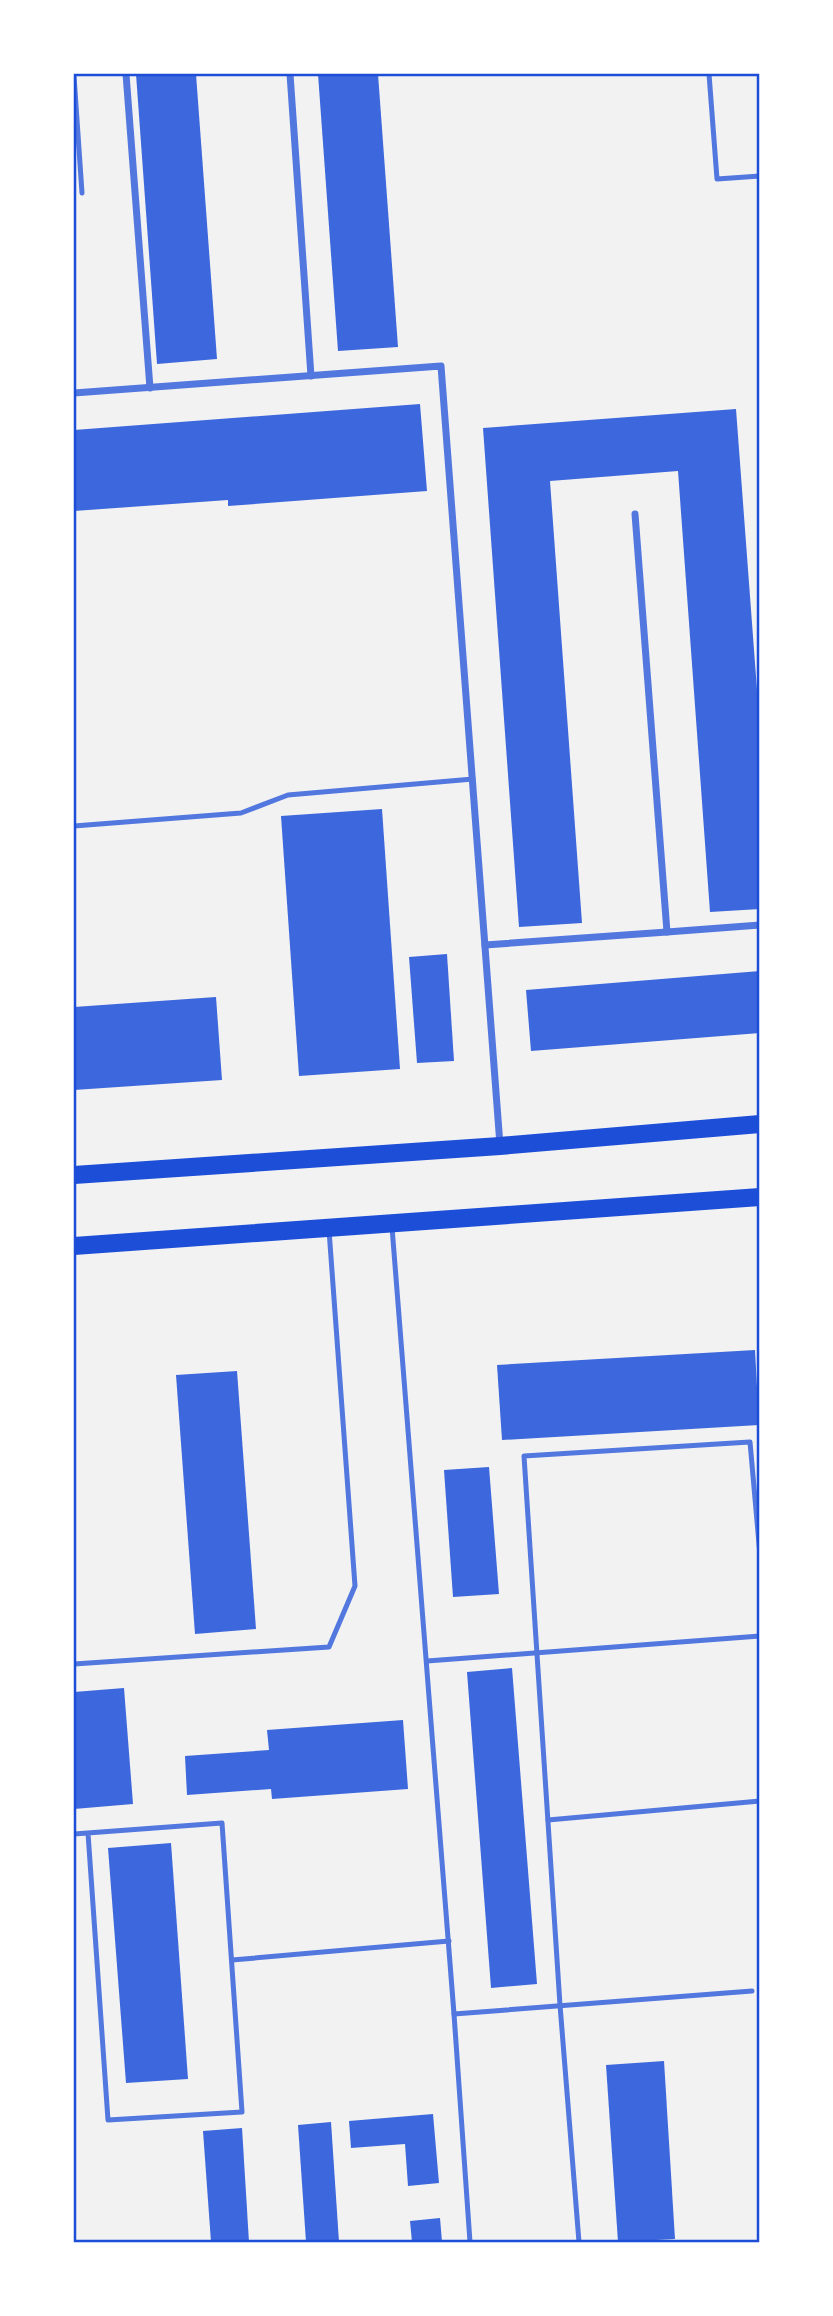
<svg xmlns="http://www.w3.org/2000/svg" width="833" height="2316" font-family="'Varela Round',sans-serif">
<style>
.building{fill:#3d67dc}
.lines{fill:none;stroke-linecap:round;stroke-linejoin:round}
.service{stroke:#5277de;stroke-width:5}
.minor{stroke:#5277de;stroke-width:7}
.primary{stroke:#1d4ed8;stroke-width:18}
.neatline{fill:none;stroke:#1d4ed8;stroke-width:2.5}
</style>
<rect width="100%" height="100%" fill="#f2f2f2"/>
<g class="building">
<polygon points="136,74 196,74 217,359 157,364"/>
<polygon points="318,74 378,74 398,347 338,351"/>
<polygon points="420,404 427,491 228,506 228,500 74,511 74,430"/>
<polygon points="736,409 760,730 760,909 710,912 678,471 550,481 582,923 519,927 483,428"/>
<polygon points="382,809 400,1069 299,1076 281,816"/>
<polygon points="447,954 454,1061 417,1063 409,957"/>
<polygon points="760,971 760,1033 531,1051 526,990"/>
<polygon points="216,997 222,1080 74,1090 74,1007"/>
<polygon points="755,1350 759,1425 502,1440 497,1365"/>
<polygon points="237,1371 256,1629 195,1634 176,1375"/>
<polygon points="489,1467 499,1594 453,1597 444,1470"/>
<polygon points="512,1668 537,1984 491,1988 467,1672"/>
<polygon points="124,1688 133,1804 74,1809 74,1692"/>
<polygon points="403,1720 408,1789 272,1799 271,1789 187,1795 185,1756 269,1750 267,1730"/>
<polygon points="171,1843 188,2079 126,2083 108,1848"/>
<polygon points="664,2061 675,2239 618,2242 606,2065"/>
<polygon points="433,2114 439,2183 408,2186 405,2144 351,2148 349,2121"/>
<polygon points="331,2122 339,2242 306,2242 298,2125"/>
<polygon points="242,2128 249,2242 211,2242 203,2131"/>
<polygon points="440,2218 442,2242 412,2242 410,2221"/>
</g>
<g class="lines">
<g class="service">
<polyline points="709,74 717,179 760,176"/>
<polyline points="74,76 82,193"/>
<polyline points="74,826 241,813 288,795 473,779"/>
<polyline points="392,1227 454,2014 470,2242"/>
<polyline points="427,1661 760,1636"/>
<polyline points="74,1664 329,1647 355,1586 329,1230"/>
<polyline points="548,1820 760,1801"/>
<polyline points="74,1834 222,1823 242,2112 108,2120 88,1833"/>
<polyline points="232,1960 449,1941"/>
<polyline points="454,2014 752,1991"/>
<polyline points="579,2242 560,2005 524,1456 750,1442 760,1555"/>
</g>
<g class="minor">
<polyline points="126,74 150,388"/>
<polyline points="290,74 311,376"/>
<polyline points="74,393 441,366 500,1145"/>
<polyline points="667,932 760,925"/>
<polyline points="485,945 667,932 635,514"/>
</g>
<g class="primary">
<polyline points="74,1175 500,1146 760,1124"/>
<polyline points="74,1246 760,1197"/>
</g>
</g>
<rect width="833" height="2316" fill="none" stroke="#ffffff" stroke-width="150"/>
<rect x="75" y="75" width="683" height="2166" class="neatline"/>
</svg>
